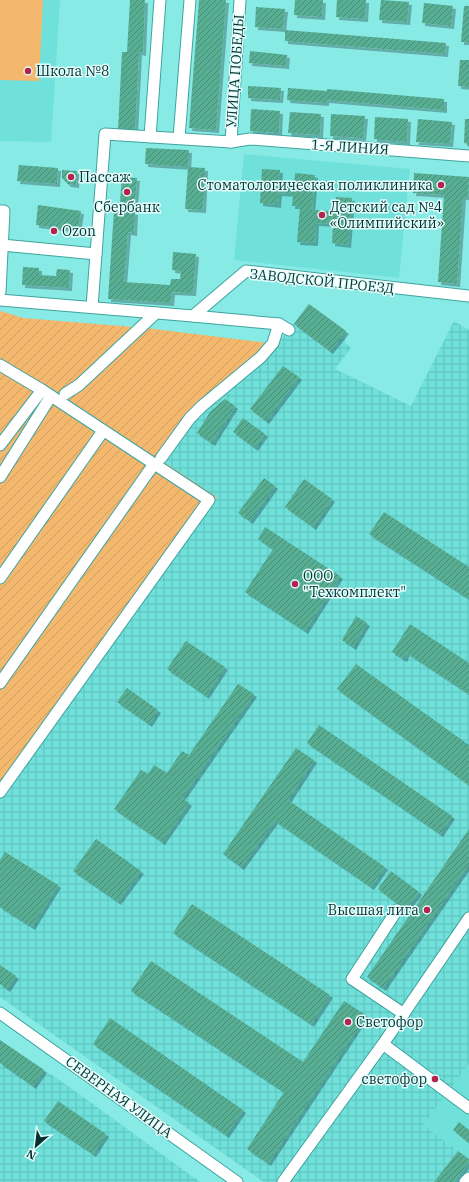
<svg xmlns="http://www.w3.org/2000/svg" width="469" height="1182" font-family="'IBM Plex Serif',serif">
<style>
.built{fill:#70e0db}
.industrial{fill:url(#industrial-grid)}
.garden{fill:url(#garden-furrows)}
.pitch{fill:#f3b86e}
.building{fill:url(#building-hatch);filter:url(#shadow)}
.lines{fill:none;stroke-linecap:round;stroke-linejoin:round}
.minor-casing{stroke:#3ea4a0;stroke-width:13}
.minor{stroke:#fff;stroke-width:11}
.poi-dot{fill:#b4234b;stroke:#e3fefc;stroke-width:1.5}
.labels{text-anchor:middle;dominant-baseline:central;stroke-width:3;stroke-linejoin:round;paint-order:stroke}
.poi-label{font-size:14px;fill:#053231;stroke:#e3fefc;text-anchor:start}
.street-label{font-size:14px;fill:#053231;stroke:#e3fefc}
</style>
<defs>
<pattern id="industrial-grid" width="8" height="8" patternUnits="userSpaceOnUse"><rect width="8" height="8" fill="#70e0db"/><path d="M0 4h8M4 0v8" fill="none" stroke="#60c1bc"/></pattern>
<pattern id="garden-furrows" width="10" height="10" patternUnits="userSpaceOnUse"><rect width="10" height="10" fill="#f3b86e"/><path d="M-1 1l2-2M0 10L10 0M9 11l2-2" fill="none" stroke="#cf9f60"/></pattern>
<pattern id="building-hatch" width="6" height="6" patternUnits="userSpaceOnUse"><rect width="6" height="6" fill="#58ae93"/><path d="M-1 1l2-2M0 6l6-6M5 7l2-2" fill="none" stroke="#478e79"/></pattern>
<filter id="shadow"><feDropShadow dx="3" dy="3" stdDeviation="0" flood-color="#0004"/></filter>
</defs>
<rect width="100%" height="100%" fill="#88eae5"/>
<g class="built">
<polygon points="0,0 60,0 51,142 0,141"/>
<polygon points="244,154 410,169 399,278 234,260"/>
<polygon points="469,1064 469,1182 434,1182 458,1151 423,1125"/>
</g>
<g class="industrial">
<polygon points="309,304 346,331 345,343 351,348 335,369 411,406 454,321 469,330 469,1064 423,1125 458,1151 434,1182 264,1182 0,997 0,799 139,603 216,498 164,462 189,425 275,347"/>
<polygon points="0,1040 71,1088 200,1182 0,1182"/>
</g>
<polygon class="garden" points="1,311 23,318 146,328 268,343 246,374 189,425 164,462 217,497 0,799 0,312"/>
<polygon class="pitch" points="0,0 43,0 39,81 0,80"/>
<g class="building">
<polygon points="130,0 145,0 143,53 139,52 135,131 118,130 122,52 127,52"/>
<polygon points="199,0 226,0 216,130 189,128"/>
<polygon points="295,0 323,0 322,17 294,15"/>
<polygon points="337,0 366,0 365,19 336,17"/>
<polygon points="381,0 409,2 407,22 379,20"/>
<polygon points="424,3 453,6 451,26 422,23"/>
<polygon points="464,6 469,6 469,42 461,42"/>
<polygon points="256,7 285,9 283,29 255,27"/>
<polygon points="285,30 446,43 445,54 285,41"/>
<polygon points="250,51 287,55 286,66 249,63"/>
<polygon points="460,60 469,60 469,87 458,86"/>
<polygon points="248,86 281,88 280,100 248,98"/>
<polygon points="288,88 327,91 327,89 444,99 444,110 326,100 326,103 287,100"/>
<polygon points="251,109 280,111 279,133 250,131"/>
<polygon points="290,112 321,114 320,135 288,133"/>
<polygon points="331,114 365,116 363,138 330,136"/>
<polygon points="375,117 408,119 407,142 374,139"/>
<polygon points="418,119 452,122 450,144 416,142"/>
<polygon points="465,119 469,119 469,144 464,143"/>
<polygon points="146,148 189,150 188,167 205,168 203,210 185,209 188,167 145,164"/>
<polygon points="19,165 58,168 57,184 17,181"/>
<polygon points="262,169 280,170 279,185 294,186 295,173 315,175 312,210 335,211 336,197 352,198 348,245 332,243 333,224 316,223 315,243 297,242 300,206 292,206 293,194 279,193 278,205 260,203"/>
<polygon points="62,170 77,171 76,185 68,184 62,178"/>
<polygon points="414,173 469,177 468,197 463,197 457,284 438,282 444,195 413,193"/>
<polygon points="122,177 137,178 135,203 120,202"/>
<polygon points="38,205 81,211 78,230 36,225"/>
<polygon points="114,211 135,212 134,233 128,232 124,282 170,285 171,279 180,279 181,271 172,270 173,252 196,254 193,293 172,292 171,303 108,299"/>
<polygon points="23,267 39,268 39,275 56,276 57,269 70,270 69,288 22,285"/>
<polygon points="309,304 346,331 330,351 294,324"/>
<polygon points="283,366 299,377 266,421 250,409"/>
<polygon points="225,399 235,406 212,443 197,433 210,412"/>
<polygon points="243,418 265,434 255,448 233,432"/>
<polygon points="264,478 275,486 250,521 238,513"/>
<polygon points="304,479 332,499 313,527 285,507"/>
<polygon points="384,512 469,567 469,599 369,534"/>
<polygon points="265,527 340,576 305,631 245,592 273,549 258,539"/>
<polygon points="356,616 367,623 353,647 342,640"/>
<polygon points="410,624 469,663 469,694 407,653 404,659 392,652"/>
<polygon points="186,641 225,667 206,696 167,669"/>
<polygon points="356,664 469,745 469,785 337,689"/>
<polygon points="238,684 254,694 182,798 189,803 162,842 114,809 141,770 148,774 154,765 167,773 182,751 189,755"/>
<polygon points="127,688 158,710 149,724 117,702"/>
<polygon points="319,725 452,816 440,834 307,743"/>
<polygon points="296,748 314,760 288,800 385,867 371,887 275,821 241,867 223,854"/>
<polygon points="469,829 469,864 383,988 367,977"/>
<polygon points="96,839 141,871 118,902 73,871"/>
<polygon points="5,852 58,885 32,927 0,907 0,860"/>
<polygon points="391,871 419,892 406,910 378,889"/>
<polygon points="192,904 330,995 311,1024 173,933"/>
<polygon points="151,961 303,1062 344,1001 366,1015 268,1163 247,1149 284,1092 131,991"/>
<polygon points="0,965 16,976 7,989 0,984"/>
<polygon points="110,1018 243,1110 226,1135 93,1044"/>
<polygon points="0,1040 44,1070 33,1086 0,1063"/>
<polygon points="58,1101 106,1134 93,1154 44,1121"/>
<polygon points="459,1122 469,1130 469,1143 453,1130"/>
<polygon points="458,1151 469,1159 469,1162 454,1182 434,1182"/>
</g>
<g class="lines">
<defs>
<g id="minor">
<polyline points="150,137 160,0"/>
<polyline points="179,138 190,0"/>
<polyline points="231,142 240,0"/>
<polyline points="0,211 4,211 0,292"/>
<polyline points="2,245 96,254"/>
<polyline points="0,300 193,316 246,271 469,296"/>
<polyline points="92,307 105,134 231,142 250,139 469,156"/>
<polyline points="193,316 279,324 289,330"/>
<polyline points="0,365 42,390 209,500 0,792"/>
<polyline points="65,394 79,385 156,313"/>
<polyline points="0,445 42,390"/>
<polyline points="161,458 190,418 202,406 261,357 273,343 279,324"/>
<polyline points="0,477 51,396"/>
<polyline points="0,578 103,431"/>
<polyline points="0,683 154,464"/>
<polyline points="397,910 352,979 404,1014"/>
<polyline points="0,1013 237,1182"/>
<polyline points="383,1044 469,1108"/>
<polyline points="283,1182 383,1044 469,918"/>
<polyline points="465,1182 469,1178"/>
</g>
</defs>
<use href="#minor" class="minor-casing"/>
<use href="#minor" class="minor"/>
</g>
<g class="poi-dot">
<circle cx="28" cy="71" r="4"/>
<circle cx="71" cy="177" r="4"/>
<circle cx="441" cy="185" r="4"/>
<circle cx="127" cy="192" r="4"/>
<circle cx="322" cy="215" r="4"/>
<circle cx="54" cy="231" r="4"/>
<circle cx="295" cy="584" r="4"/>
<circle cx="427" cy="910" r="4"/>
<circle cx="348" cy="1022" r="4"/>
<circle cx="435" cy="1079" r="4"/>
</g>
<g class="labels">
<g class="poi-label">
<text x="36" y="71">Школа №8</text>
<text x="79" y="177">Пассаж</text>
<text x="433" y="185" text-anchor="end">Стоматологическая поликлиника</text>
<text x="127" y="207" text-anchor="middle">Сбербанк</text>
<text x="330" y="207">Детский сад №4<tspan x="330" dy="16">«Олимпийский»</tspan></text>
<text x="62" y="231">Ozon</text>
<text x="303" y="576">ООО<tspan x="303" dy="16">"Техкомплект"</tspan></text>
<text x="419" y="910" text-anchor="end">Высшая лига</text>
<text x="356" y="1022">Светофор</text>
<text x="427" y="1079" text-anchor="end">светофор</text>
</g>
<g class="street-label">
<text transform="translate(235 71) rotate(-86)">УЛИЦА ПОБЕДЫ</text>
<text transform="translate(350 147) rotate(4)">1-Я ЛИНИЯ</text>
<text transform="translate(322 281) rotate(6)">ЗАВОДСКОЙ ПРОЕЗД</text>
<text transform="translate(119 1097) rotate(36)">СЕВЕРНАЯ УЛИЦА</text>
</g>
</g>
<g transform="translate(36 1146) rotate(208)" stroke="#e3fefc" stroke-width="3" paint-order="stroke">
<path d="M0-3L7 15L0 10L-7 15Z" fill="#053231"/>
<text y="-6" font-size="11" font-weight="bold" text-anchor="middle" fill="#053231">N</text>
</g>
</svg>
